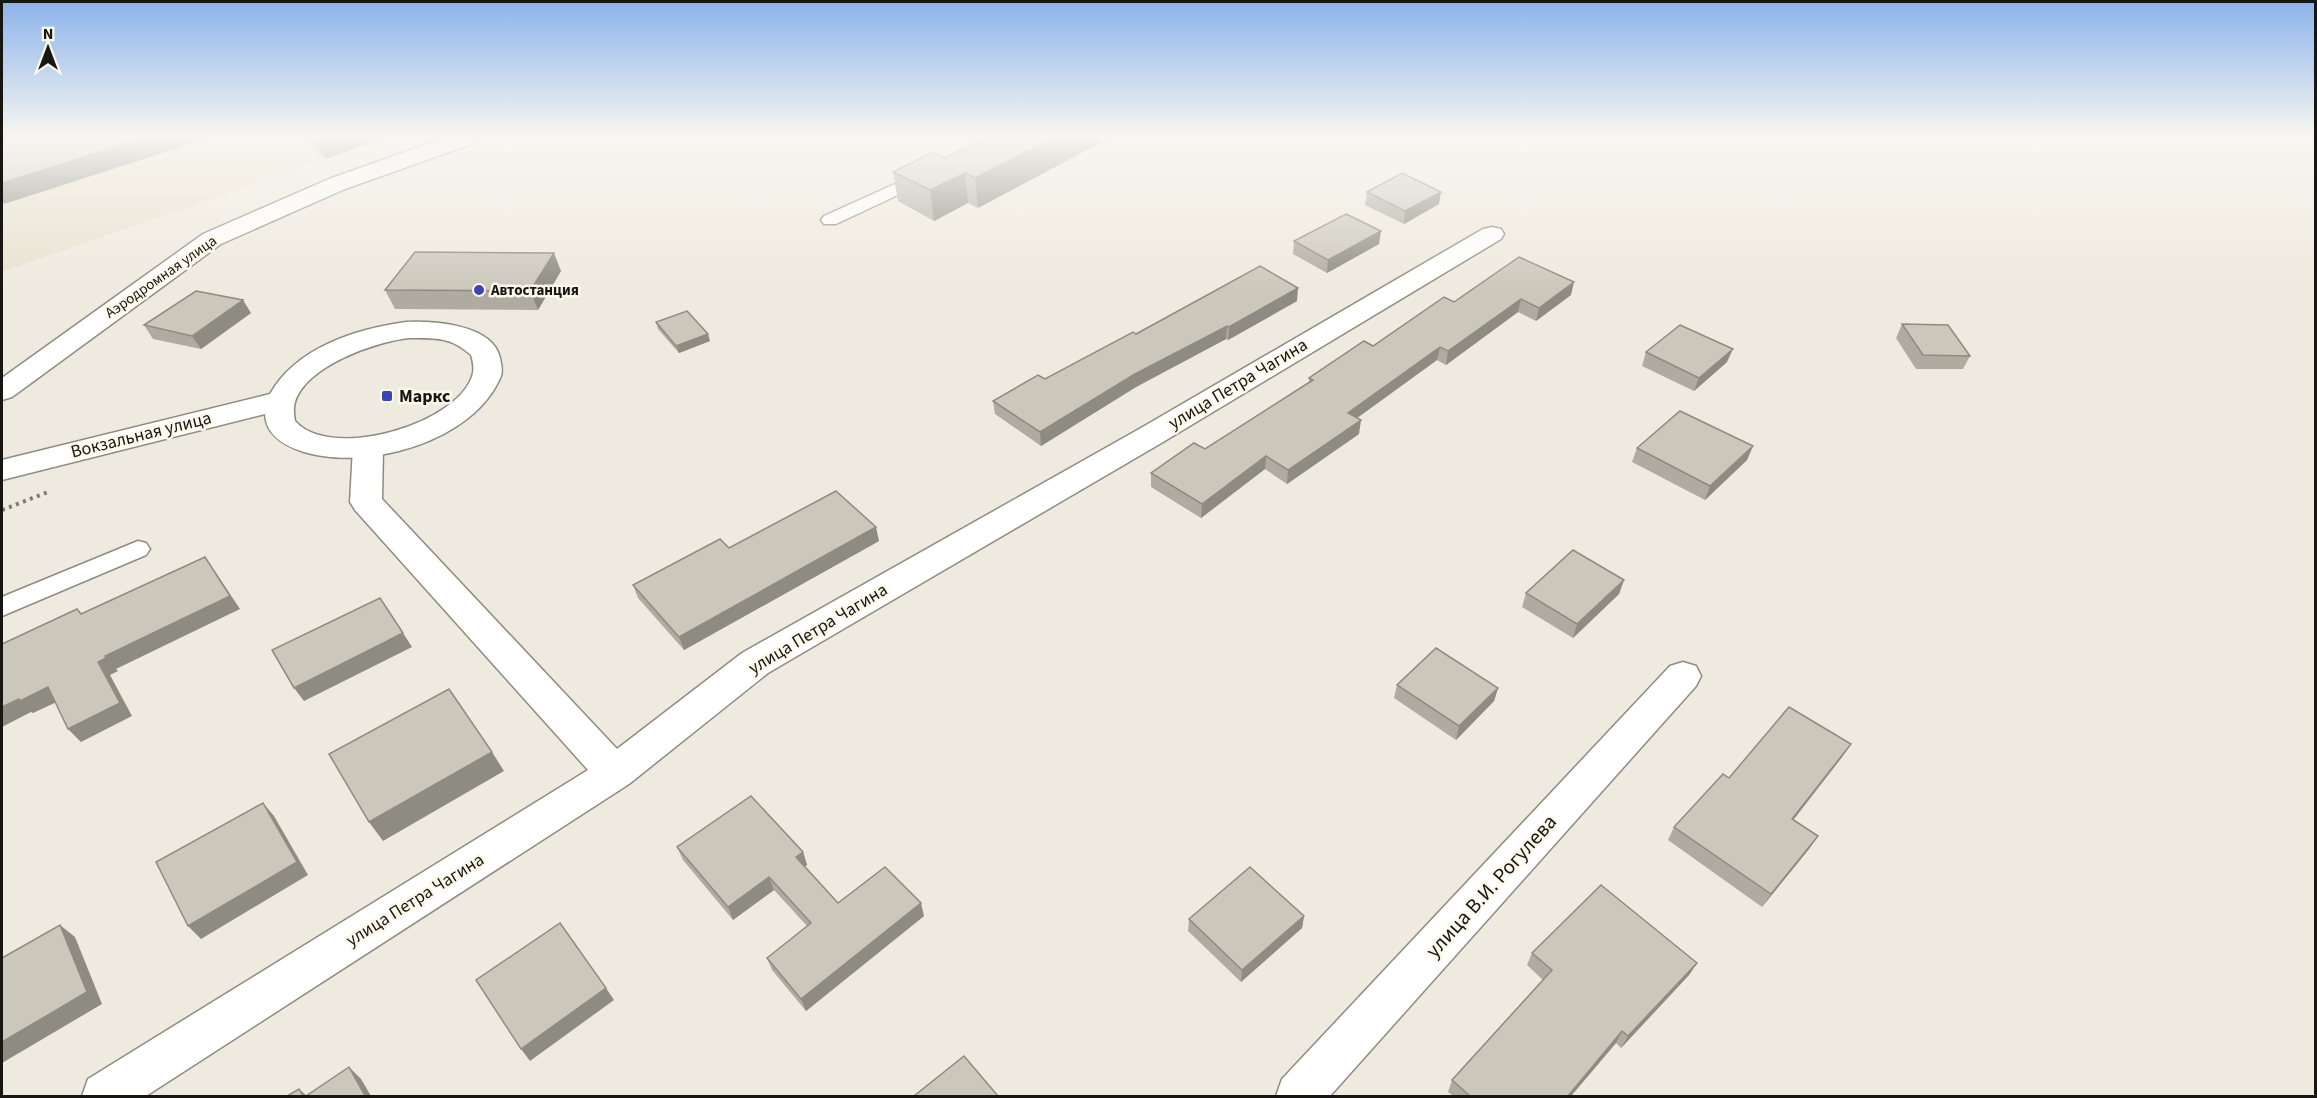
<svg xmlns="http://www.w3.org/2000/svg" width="2317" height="1098" font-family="'Source Sans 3',sans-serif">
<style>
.built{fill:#e8e1ce}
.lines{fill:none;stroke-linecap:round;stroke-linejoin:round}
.service-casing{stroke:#8f8b80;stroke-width:3}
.minor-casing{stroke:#8f8b80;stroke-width:3}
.tertiary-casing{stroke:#8f8b80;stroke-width:3}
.path{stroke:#7f7b74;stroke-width:4;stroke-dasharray:3 4.5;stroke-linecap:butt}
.service{fill:#fff;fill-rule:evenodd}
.minor{fill:#fff;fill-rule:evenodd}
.tertiary{fill:#fff;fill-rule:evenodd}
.wall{fill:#afaba1}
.shaded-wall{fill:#8e8b83}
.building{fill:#cbc7bb;stroke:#8e8b83;stroke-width:1.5}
.poi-dot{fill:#3944b7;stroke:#fcf8ec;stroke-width:2}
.labels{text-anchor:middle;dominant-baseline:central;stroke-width:5;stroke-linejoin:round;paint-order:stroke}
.far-street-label{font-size:15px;fill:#181612;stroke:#fcf8ec}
.far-poi-label{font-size:15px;font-weight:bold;fill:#181612;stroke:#fcf8ec;text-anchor:start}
.street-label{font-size:18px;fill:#181612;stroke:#fcf8ec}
.poi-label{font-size:18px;font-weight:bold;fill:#181612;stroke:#fcf8ec;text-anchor:start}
.near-street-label{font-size:21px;fill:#181612;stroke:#fcf8ec}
</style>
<rect width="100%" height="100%" fill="#efeadf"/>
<polygon class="built" points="2,137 387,137 2,272"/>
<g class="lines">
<defs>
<g id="service">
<polygon points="926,170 932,171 935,175 932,179 836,224 824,224 821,220 824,216"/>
<polygon points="138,541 146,543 150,549 146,555 2,616 2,597"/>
</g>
<g id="minor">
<polygon points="447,137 480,137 477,142 345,189 221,244 12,397 2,400 2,378 203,234 329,179"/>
<polygon points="1492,227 1501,229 1504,234 1501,239 1163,442 768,673 629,784 146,1096 82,1096 88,1079 588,770 355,510 350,502 353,448 357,441 368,438 379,441 383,448 382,499 617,749 742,653 1141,428 1483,229"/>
<polygon points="1683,662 1696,666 1701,676 1696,686 1330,1096 1276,1096 1282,1079 1670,666"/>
</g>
<path id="tertiary" d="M406,322C433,321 493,324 500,358C501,364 503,370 501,376C474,442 367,471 304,452C285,446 266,436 265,414L2,480V460L270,394C296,348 355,329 406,322ZM410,338C436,338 451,337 471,355C473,361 474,367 473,373C461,424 330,462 295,421C294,415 293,408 295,402C306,366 376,341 410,338Z"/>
</defs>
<use href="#service" class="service-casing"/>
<use href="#minor" class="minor-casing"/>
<use href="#tertiary" class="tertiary-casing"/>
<polyline class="path" points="2,510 48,492"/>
<use href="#service" class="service"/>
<use href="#minor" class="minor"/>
<use href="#tertiary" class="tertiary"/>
</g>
<g class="wall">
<polygon points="300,137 387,137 326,159"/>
<polygon points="987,137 978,208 968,203 934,221 898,201 893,172 945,158"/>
<polygon points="1367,192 1439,204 1404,224 1365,205"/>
<polygon points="1294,241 1379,244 1327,273 1293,254"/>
<polygon points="561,271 538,310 395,309 385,290"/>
<polygon points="1571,295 1536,321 1518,312 1446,365 1437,360 1357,418 1359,434 1287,484 1265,469 1201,518 1151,487 1151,473 1205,449 1309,383 1309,378 1373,346 1454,302"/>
<polygon points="1297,301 1228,340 1226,339 1136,387 1041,446 995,414 993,401 1045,379 1136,334"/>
<polygon points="251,313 201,349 153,339 144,325"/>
<polygon points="656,322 710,341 679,353 658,329"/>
<polygon points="1902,324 1970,356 1963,369 1916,369 1896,338"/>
<polygon points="1646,352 1727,362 1694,391 1642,366"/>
<polygon points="1753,446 1747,460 1705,500 1632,462 1637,448"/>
<polygon points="879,541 684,650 638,598 633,585 729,548"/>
<polygon points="1624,580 1619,594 1573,638 1522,607 1526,593"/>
<polygon points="1397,685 1498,688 1494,701 1456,740 1394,698"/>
<polygon points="1851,744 1842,757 1793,820 1818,836 1809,849 1762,907 1668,840 1674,827 1729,778"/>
<polygon points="677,847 803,852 807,865 805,867 838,903 924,916 806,1011 772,970 767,958 807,926 774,890 733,920 683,860"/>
<polygon points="1304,916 1302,928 1241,982 1188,931 1189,919"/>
<polygon points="1532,953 1697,963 1689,975 1621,1048 1616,1043 1571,1096 1453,1096 1448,1092 1452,1080 1543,980 1527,965"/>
</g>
<g class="shaded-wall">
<polygon points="147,137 212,137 4,204 2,200 2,183"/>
<polygon points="328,137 387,137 326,159 317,141"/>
<polygon points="1055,137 1112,137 978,208 975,178"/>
<polygon points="965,173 968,203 934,221 930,190"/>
<polygon points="1441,192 1439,204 1404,224 1405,211"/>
<polygon points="1381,231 1379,244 1327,273 1328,260"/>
<polygon points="554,253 561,271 538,310 530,291"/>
<polygon points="1574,282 1571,295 1536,321 1539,308"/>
<polygon points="1298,288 1297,301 1228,340 1229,327"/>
<polygon points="1521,299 1518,312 1446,365 1448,351"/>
<polygon points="243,300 251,313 201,349 192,336"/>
<polygon points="1227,326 1226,339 1136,387 1041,446 1040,432 1135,374"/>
<polygon points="708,334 710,341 679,353 676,346"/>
<polygon points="1440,347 1437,360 1346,426 1348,413"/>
<polygon points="1733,349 1727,362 1694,391 1699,378"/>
<polygon points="1361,420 1359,434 1287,484 1288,470"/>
<polygon points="1753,446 1747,460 1705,500 1710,486"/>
<polygon points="1266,456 1265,469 1201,518 1202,504"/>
<polygon points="876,527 879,541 684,650 679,637"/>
<polygon points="205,557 214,570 240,609 116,669 118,671 110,675 132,716 81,742 68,729 98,662"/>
<polygon points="1624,580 1619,594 1573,638 1577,624"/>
<polygon points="403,633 412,647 304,701 294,688"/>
<polygon points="48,687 61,700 33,713 31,712 2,727 2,707"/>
<polygon points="1498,688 1494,701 1456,740 1459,726"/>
<polygon points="1851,744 1842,757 1784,832 1792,819"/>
<polygon points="492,752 504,771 383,841 369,822"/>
<polygon points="263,803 274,816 308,875 201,939 188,926"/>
<polygon points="1818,836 1809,849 1762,907 1771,894"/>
<polygon points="803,852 807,865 800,870 796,857"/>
<polygon points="769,877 774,890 733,920 728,907"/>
<polygon points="921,903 924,916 806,1011 801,999"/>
<polygon points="1304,916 1302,928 1241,982 1242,970"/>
<polygon points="60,925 75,937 102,1004 2,1063 2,1042"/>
<polygon points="1697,963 1689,975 1621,1048 1628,1036"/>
<polygon points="606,988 614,1000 530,1061 521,1049"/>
<polygon points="1622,1031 1616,1043 1571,1096 1568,1096"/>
<polygon points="349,1067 361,1079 371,1096 365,1096"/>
<polygon points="299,1089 307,1096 303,1096"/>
</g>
<g class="building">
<polygon points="2,137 147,137 2,183"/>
<polygon points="313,137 328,137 317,141"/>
<polygon points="987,137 1055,137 975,178 965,173 930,190 893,172 933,152 945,158"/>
<polygon points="1402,173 1441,192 1405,211 1367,192"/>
<polygon points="1346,214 1381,231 1328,260 1294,241"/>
<polygon points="415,252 554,253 530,291 385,290"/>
<polygon points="1519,257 1574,282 1539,308 1521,299 1448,351 1440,347 1348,413 1361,420 1288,470 1266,456 1202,504 1151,473 1194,443 1205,449 1313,380 1309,378 1364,341 1373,346 1444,297 1454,302"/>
<polygon points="1260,266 1298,288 1229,327 1227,326 1135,374 1040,432 993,401 1038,375 1045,379 1133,332 1136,334"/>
<polygon points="196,291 243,300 192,336 144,325"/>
<polygon points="687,311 708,334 676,346 656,322"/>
<polygon points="1902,324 1948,325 1970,356 1923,355"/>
<polygon points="1680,325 1733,349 1699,378 1646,352"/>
<polygon points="1680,411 1753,446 1710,486 1637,448"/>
<polygon points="836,491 876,527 679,637 633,585 720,539 729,548"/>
<polygon points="1573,550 1624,580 1577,624 1526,593"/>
<polygon points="205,557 230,596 105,656 106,658 98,662 120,703 68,729 48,687 20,701 19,699 2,707 2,644 77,609 81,614"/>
<polygon points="380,598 403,633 294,688 272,650"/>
<polygon points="1436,648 1498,688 1459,726 1397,685"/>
<polygon points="449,689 492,752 369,822 329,754"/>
<polygon points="1789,707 1851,744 1792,819 1818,836 1771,894 1674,827 1723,774 1729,778"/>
<polygon points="751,796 803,852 796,857 838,903 885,867 921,903 801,999 767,958 811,923 769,877 728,907 677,847"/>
<polygon points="263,803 297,862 188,926 156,862"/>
<polygon points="1250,867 1304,916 1242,970 1189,919"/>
<polygon points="1601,885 1697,963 1628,1036 1622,1031 1568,1096 1470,1096 1452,1080 1552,970 1532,953"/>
<polygon points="560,923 606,988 521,1049 476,980"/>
<polygon points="60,925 87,992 2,1042 2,958"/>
<polygon points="964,1056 998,1096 914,1096"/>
<polygon points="349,1067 365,1096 306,1096"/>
<polygon points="299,1089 303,1096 287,1096"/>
</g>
<linearGradient id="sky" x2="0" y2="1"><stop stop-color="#8bb3eb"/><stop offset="0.47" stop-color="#f8f6f1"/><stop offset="1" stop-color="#f8f6f1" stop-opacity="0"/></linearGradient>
<rect width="2317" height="291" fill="url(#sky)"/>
<g class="poi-dot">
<circle cx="479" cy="290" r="6"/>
<rect x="381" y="390" width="12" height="12" rx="3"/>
</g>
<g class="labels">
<g class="far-street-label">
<text transform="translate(161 277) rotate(-35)">Аэродромная улица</text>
</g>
<g class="far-poi-label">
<text x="491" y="290">Автостанция</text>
</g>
<g class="street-label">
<text transform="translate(1238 384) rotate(-31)">улица Петра Чагина</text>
<text transform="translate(141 435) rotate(-14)">Вокзальная улица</text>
<text transform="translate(818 629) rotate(-31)">улица Петра Чагина</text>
<text transform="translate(415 900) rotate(-32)">улица Петра Чагина</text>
</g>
<g class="poi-label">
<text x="399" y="396">Маркс</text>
</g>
<g class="near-street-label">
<text transform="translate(1491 886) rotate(-48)">улица В.И. Рогулева</text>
</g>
</g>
<rect width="2317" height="1098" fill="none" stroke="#181612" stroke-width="6"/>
<g transform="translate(48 48)" stroke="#fcf8ec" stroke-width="4.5" paint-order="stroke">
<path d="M0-4.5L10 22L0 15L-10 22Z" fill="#181612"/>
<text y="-9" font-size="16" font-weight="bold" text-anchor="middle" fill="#181612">N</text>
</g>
</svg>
